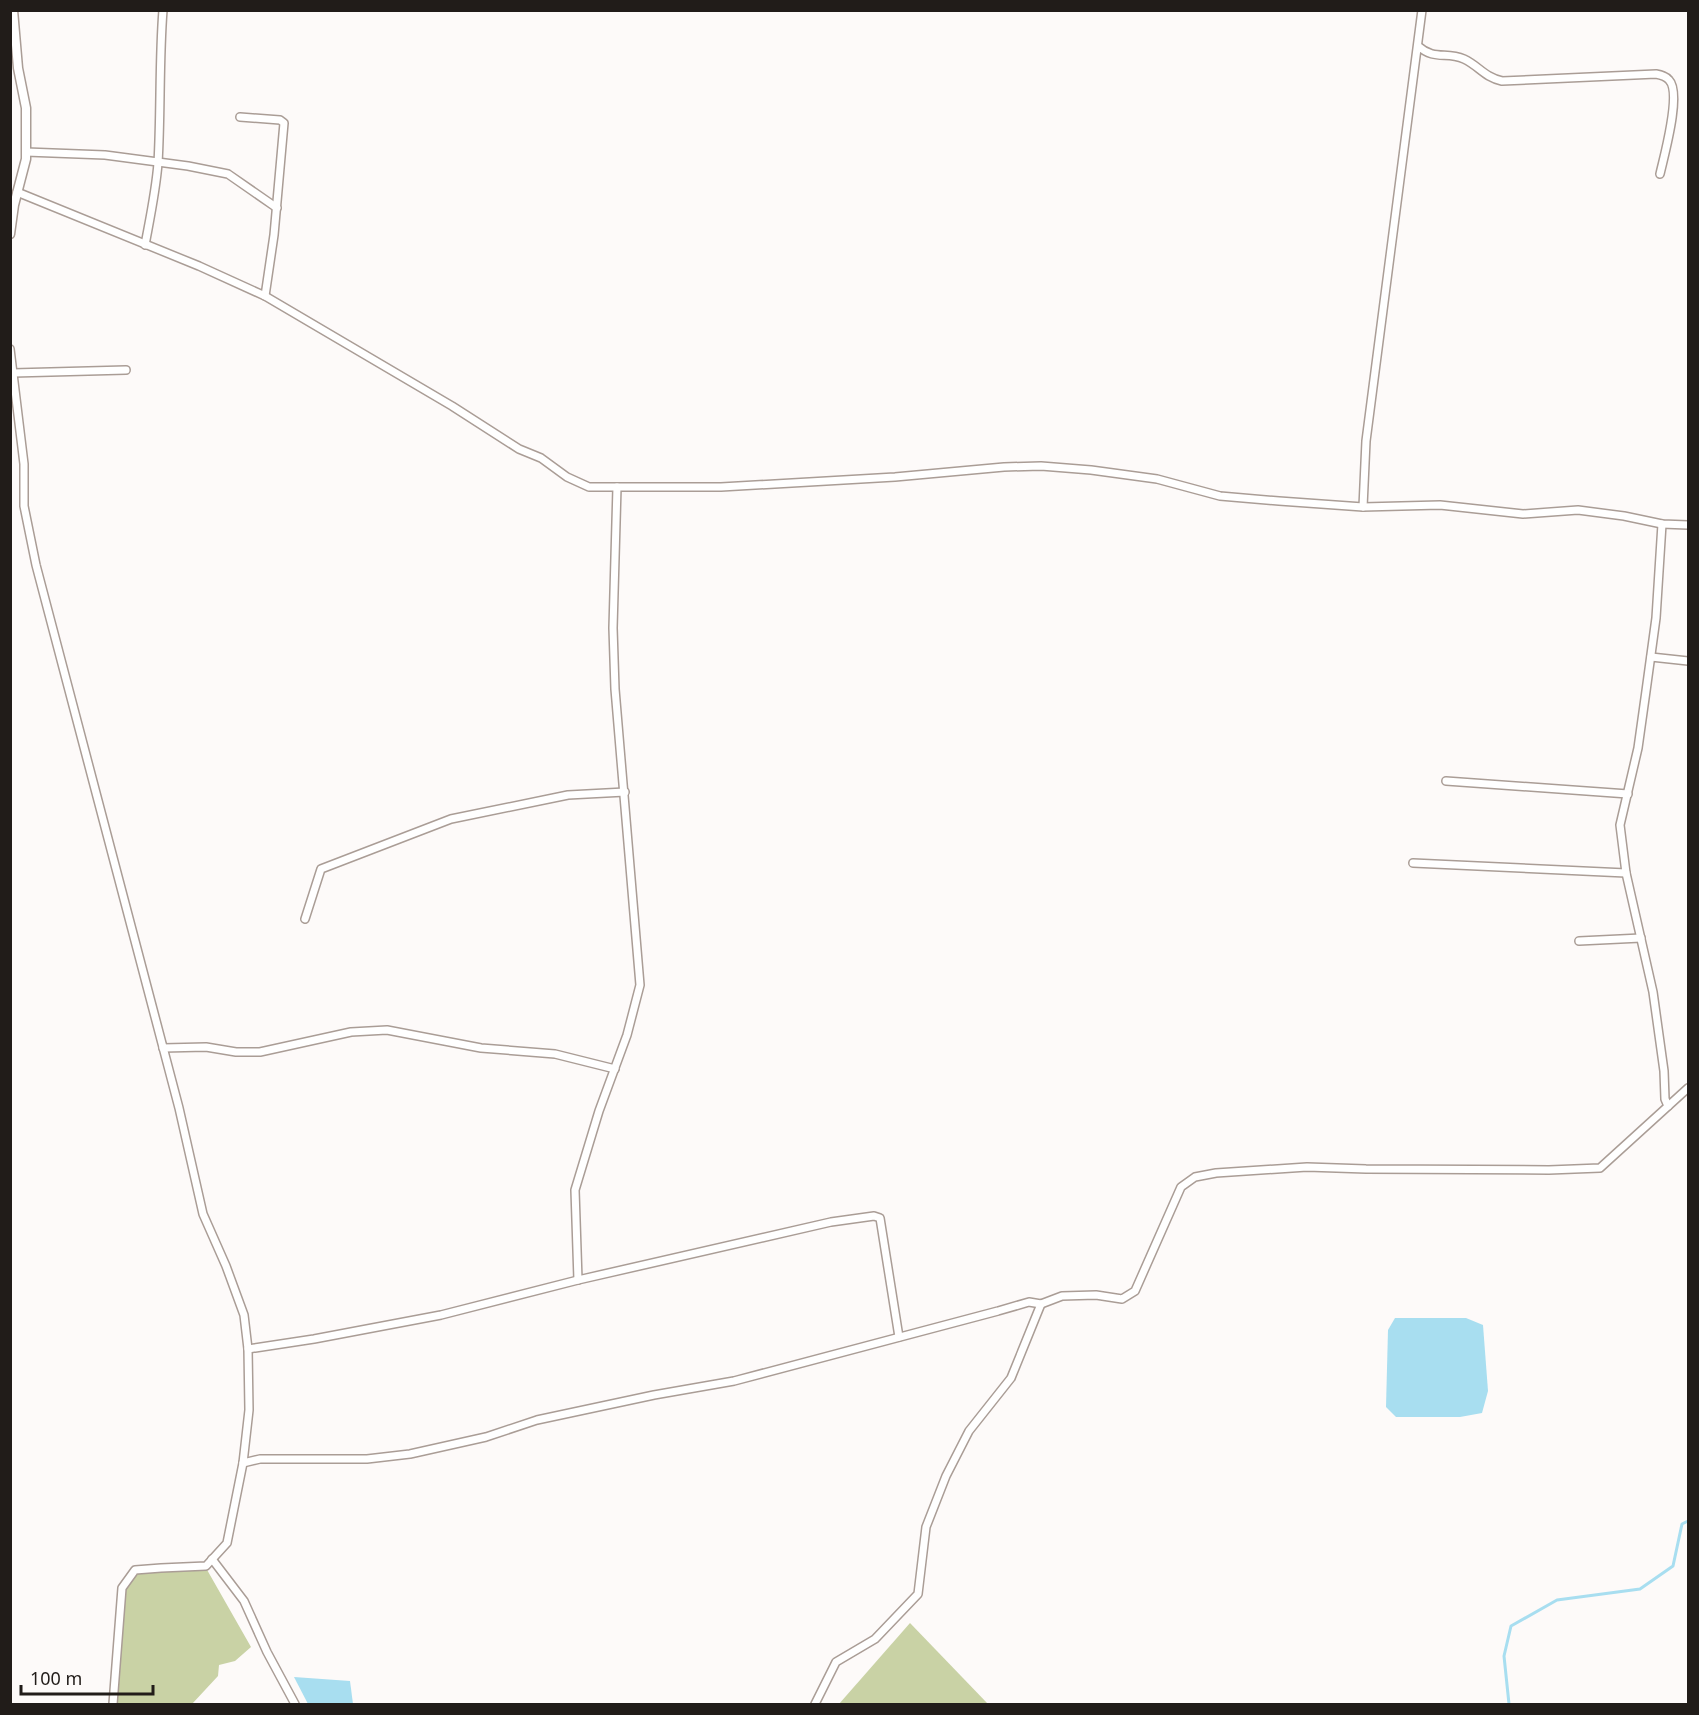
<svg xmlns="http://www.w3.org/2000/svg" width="1699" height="1715" font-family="'Noto Sans',sans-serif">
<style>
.forest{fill:#c9d2a5}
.water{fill:#a8def0}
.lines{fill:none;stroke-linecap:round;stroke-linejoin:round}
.stream{stroke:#a8def0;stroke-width:3}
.minor-casing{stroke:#aa9d96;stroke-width:10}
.tertiary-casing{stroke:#aa9d96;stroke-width:11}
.minor{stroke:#fff;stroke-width:7}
.tertiary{stroke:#fff;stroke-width:8}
</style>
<rect width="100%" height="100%" fill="#fdfaf9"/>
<g class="forest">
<polygon points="206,1568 251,1647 235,1661 219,1665 218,1676 192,1704 113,1704 122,1588 135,1570"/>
<polygon points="910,1623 988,1704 839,1704"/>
</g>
<g class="water">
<polygon points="1395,1318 1466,1318 1483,1325 1488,1391 1482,1413 1460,1417 1396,1417 1386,1407 1388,1330"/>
<polygon points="294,1677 350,1681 353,1704 308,1704"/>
</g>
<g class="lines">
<polyline class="stream" points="1509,1704 1504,1656 1511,1626 1557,1600 1640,1589 1673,1566 1682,1524 1688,1521"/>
<defs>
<g id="minor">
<path d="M1418,46C1435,61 1446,51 1464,59C1479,66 1484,77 1502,81L1656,74C1661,75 1666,76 1669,80C1682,93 1664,156 1660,174"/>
<polyline points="240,117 280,120 284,123 274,235 265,296"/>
<polyline points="26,152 105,155 188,166 228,174 277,208"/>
<polyline points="17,192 199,266 265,296 452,406 519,449 541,458 567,477 589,487 721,487 895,477 1004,467 1041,466 1091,470 1157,479 1220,496 1279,501 1363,507 1440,505 1523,514 1578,510 1624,516 1662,524 1688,525"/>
<path d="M145,245C150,218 156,190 158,163C161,112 159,61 163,10"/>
<polyline points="10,349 24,464 24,506 36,565 179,1108 203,1214 226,1266 244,1315 248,1349 249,1410 243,1463 227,1543 206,1566 161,1568 135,1570 122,1588 113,1704"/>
<polyline points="13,373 126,370"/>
<polyline points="1363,507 1366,441 1422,10"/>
<polyline points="1662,524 1656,618 1646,691 1638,748 1620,825 1626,873 1653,992 1664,1071 1665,1099 1668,1106"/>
<polyline points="1651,657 1688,661"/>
<polyline points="1446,781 1628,794"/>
<polyline points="1413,863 1626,873"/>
<polyline points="305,919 321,869 451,819 568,795 625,792"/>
<polyline points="1579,941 1641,938"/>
<polyline points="163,1048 206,1047 236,1052 260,1052 351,1032 387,1030 481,1048 555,1054 615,1069"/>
<polyline points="578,1280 575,1190 599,1111 627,1035 640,985 615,689 613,628 617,487"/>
<polyline points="248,1349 314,1339 441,1315 578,1280 831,1222 874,1216 880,1218 899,1337"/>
<polyline points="243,1463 260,1459 367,1459 410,1454 486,1437 537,1420 654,1395 734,1381 998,1311 1029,1302 1041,1304 1062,1296 1096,1295 1122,1299 1135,1291 1181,1187 1195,1177 1216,1173 1307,1167 1366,1169 1549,1170 1600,1168 1688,1088"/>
<polyline points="212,1559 244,1601 267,1652 295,1704"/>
<polyline points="815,1704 836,1662 875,1639 918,1594 926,1527 946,1476 969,1431 1011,1378 1041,1304"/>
</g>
<polyline id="tertiary" points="10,234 14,205 26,159 26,108 18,68 13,10"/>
</defs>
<use href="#minor" class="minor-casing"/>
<use href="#tertiary" class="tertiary-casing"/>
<use href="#minor" class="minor"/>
<use href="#tertiary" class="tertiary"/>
</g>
<rect width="1699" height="1715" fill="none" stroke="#211c19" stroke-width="24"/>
<path d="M21 1685v9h132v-9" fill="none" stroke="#211c19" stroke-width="3"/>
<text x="30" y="1685" font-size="18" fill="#211c19" stroke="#fdfaf9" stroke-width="4.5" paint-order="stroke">100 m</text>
</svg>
